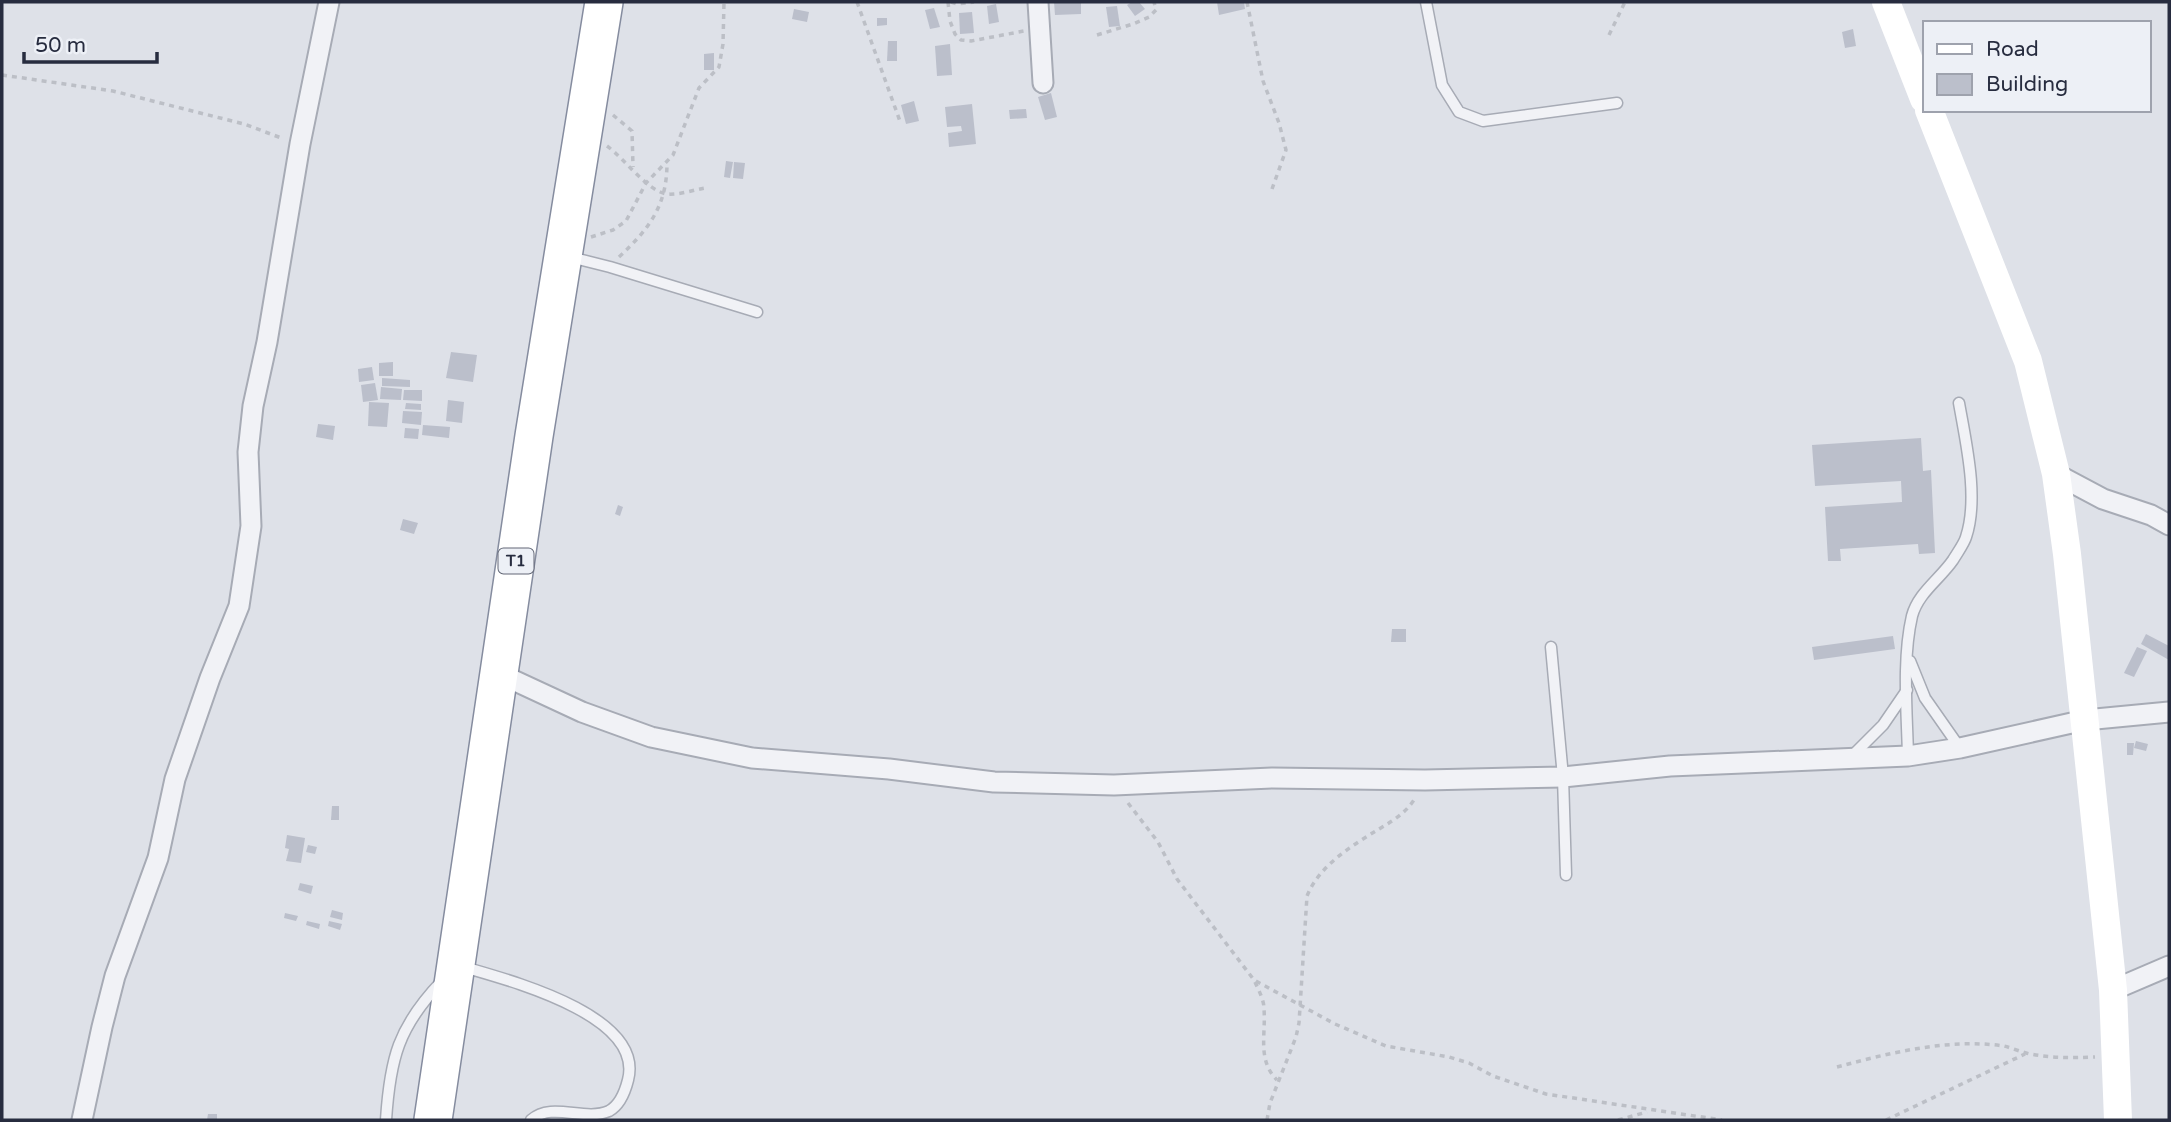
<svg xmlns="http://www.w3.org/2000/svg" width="2171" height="1122" font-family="'Varela Round',sans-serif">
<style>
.building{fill:#bbbfcb}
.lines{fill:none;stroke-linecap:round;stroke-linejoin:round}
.lane-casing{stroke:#a7abb5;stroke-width:13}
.street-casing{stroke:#a7abb5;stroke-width:23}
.highway-casing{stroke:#858c9f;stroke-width:40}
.path{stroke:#bcbfc6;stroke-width:3.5;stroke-dasharray:5 5;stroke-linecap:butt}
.lane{stroke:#f1f2f6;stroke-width:10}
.street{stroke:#f1f2f6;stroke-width:19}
.secondary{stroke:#fff;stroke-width:28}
.highway{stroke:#fff;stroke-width:37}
.labels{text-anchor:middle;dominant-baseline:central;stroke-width:6;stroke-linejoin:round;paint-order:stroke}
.shield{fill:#edf0f6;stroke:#626776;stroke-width:2}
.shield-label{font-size:16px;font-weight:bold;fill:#272c3f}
</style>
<rect width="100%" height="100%" fill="#dee1e8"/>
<g class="building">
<polygon points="1054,2 1081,2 1081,14 1055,15"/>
<polygon points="1132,2 1139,2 1145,9 1135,16 1127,5"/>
<polygon points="1217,2 1244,2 1245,9 1219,15"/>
<polygon points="996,4 999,22 989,24 987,6"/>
<polygon points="1117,6 1120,26 1109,27 1106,7"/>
<polygon points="934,8 940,27 930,29 925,10"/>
<polygon points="794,9 809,12 807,22 792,19"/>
<polygon points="972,12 974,33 960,34 959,13"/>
<polygon points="877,18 887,18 887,25 877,26"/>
<polygon points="1853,29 1856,46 1845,48 1842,32"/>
<polygon points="888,41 897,41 897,61 887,61"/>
<polygon points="950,44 952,75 937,76 935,46"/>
<polygon points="714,53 714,70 704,70 704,54"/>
<polygon points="1051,93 1057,117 1045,120 1038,97"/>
<polygon points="914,101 919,121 906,124 901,105"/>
<polygon points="972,104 976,144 949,147 948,133 962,131 961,126 947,127 945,107"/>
<polygon points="1026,109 1027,118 1010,119 1009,110"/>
<polygon points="726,161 733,162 730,178 724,177"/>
<polygon points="734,162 745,163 743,179 733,178"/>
<polygon points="451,352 477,355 473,382 446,378"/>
<polygon points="393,362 393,376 379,376 379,363"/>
<polygon points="372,367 374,380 359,382 358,369"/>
<polygon points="382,378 410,380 410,387 382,386"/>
<polygon points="375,383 378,400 363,402 361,385"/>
<polygon points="381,387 402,389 401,400 380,399"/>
<polygon points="404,390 422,390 422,401 403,400"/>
<polygon points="448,400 464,402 462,423 446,421"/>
<polygon points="369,402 389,403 387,427 368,426"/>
<polygon points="406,403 421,404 421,410 405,409"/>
<polygon points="403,411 422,412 421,425 402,423"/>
<polygon points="318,424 335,426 333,440 316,437"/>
<polygon points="423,425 450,427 449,438 422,435"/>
<polygon points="405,428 419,429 418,439 404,438"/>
<polygon points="1921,438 1923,471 1931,470 1935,553 1919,554 1918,544 1840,549 1841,561 1828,561 1825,507 1902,502 1901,481 1815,486 1812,445"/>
<polygon points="618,505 623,507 620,516 615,514"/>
<polygon points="403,519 418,523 414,534 400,530"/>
<polygon points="1392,629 1406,629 1406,642 1391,642"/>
<polygon points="2146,634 2169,646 2169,660 2141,644"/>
<polygon points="1893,636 1895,649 1814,660 1812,647"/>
<polygon points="2137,647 2147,651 2134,677 2124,673"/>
<polygon points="2136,741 2148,744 2146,751 2134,748"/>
<polygon points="2127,743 2134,743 2133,755 2127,755"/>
<polygon points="332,806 339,806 339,820 331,820"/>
<polygon points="287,835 305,838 301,863 286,861 289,849 285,848"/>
<polygon points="308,845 317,847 315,854 306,852"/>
<polygon points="300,883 313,886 311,894 298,890"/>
<polygon points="332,910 343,913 342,920 330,917"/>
<polygon points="285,913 298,916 296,921 284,918"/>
<polygon points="307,921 320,924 319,929 306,925"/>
<polygon points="329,921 342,924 340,930 328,926"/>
<polygon points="208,1114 217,1114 217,1120 207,1120"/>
</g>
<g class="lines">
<defs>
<g id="lane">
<polyline points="1426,2 1442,85 1459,112 1483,121 1617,103"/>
<polyline points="570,257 610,267 757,312"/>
<polyline points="1551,647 1563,777 1566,875"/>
<polyline points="1910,661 1925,698 1960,748"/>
<polyline points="1852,756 1883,725 1907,690"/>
<path d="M1908,756C1907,713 1902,659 1912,616C1918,593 1940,579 1953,560C1957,553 1964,544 1966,537C1979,498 1966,443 1959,403"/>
<path d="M464,967C508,980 645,1015 628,1080C625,1092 620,1105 609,1111C584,1122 552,1101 531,1120"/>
<path d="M386,1120C390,1059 398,1027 442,981"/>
</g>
<g id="street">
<polyline points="1038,2 1043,83"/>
<polyline points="2056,474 2103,499 2151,515 2169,525"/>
<polyline points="498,673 582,712 651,737 752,758 889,769 994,782 1114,785 1272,778 1425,780 1563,777 1670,766 1908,756 1960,748 2085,720 2169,712"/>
<polyline points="2113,990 2169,966"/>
<polyline points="82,1120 102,1027 115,976 158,858 175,779 210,678 239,606 251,526 248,452 253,406 267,342 300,144 329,2"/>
</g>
<polyline id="highway" points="433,1120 534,436 604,2"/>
</defs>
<use href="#lane" class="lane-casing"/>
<use href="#street" class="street-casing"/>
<use href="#highway" class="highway-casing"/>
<g class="path">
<polyline points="857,2 901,124"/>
<polyline points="948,2 950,21 955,34 961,40 971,41 1024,31"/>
<polyline points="951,2 957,4 974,2"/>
<polyline points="1247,2 1263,81 1279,123 1286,150 1272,189"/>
<polyline points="1097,35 1133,24 1149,17 1156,10 1154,2"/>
<polyline points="1609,35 1625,2"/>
<polyline points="2,75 113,91 244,124 284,139"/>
<polyline points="613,115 632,131 633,167"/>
<path d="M607,146C625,159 647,191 667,194C680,195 693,190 705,188"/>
<polyline points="591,237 613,230 626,221 646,183 673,155 699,88 719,67 723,44 724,2"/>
<path d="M619,257C649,229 667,206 667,163"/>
<polyline points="1128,803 1158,842 1177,879 1254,980 1335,1024 1386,1046 1449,1057 1469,1063 1493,1076 1546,1094 1722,1120"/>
<path d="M1255,982C1259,991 1264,1000 1264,1009C1266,1035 1257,1060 1277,1080"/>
<path d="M1837,1067C1889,1053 1949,1038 2004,1046C2012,1048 2021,1052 2030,1054C2052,1058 2072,1058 2095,1057"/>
<path d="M1267,1120L1270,1103L1296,1037L1299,1023L1307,896C1319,866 1351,846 1379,829C1394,820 1406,813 1416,797"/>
<polyline points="1618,1120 1647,1112"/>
<polyline points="1886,1120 2025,1054"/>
</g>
<use href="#lane" class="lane"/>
<use href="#street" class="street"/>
<g class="secondary">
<polyline points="1886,2 1924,99"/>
<polyline points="1929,110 2028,361 2056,474 2067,554 2113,990 2118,1120"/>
</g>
<use href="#highway" class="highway"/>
</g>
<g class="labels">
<rect class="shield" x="498.5" y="548.5" width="35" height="25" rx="5"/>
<g class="shield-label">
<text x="516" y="561">T1</text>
</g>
</g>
<rect width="2171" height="1122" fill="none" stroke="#272c3f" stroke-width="7"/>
<rect x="1923" y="21" width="228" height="91" fill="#edf0f6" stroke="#9ea2ad" stroke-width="2"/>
<rect x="1937" y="44" width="35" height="10" fill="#ffffff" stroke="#9ea2ad" stroke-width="2"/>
<text x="1986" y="56" font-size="21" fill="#272c3f">Road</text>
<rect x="1937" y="74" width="35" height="21" fill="#bbbfcb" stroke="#9ea2ad" stroke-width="2"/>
<text x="1986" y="91" font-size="21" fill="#272c3f">Building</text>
<path d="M24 52v10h133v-10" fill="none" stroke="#272c3f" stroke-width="3.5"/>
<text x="35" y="52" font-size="21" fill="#272c3f" stroke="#edf0f6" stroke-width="5" paint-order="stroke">50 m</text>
</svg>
